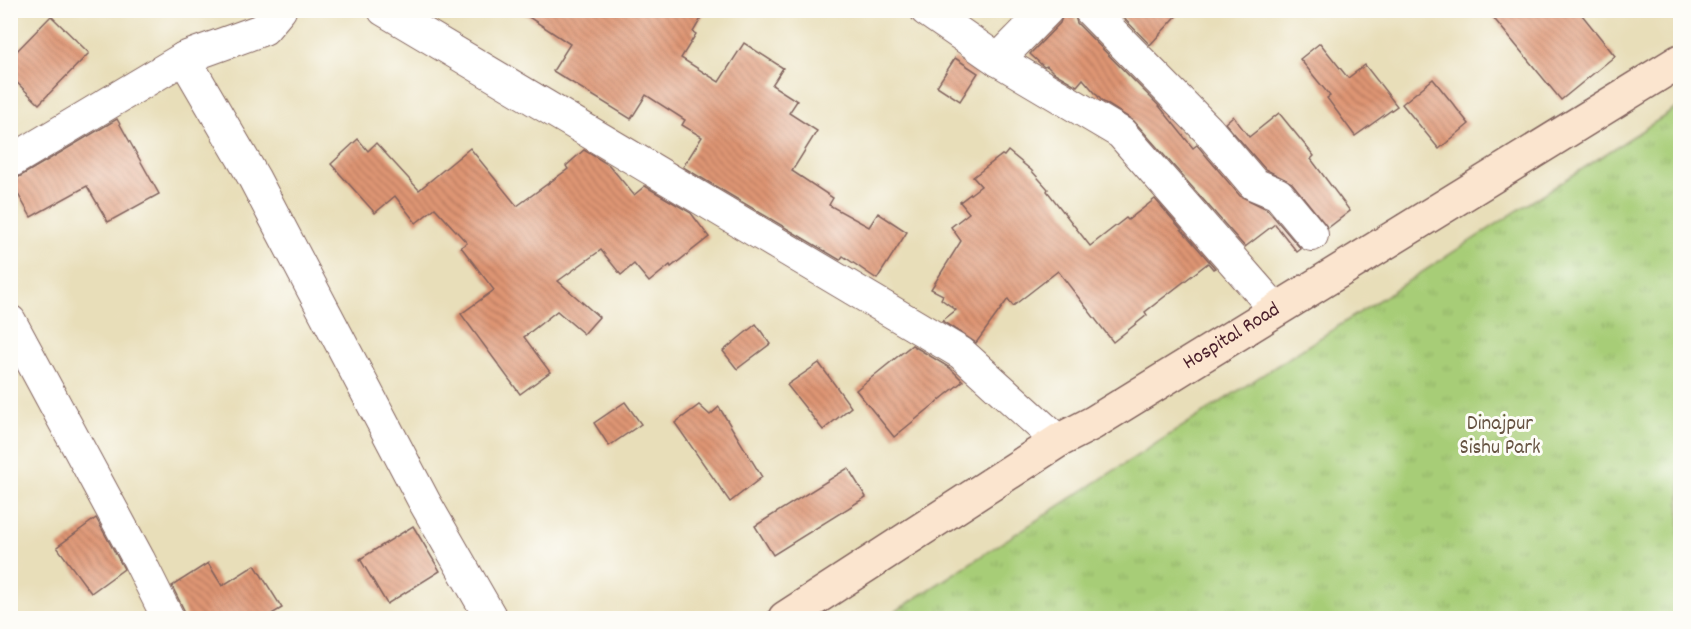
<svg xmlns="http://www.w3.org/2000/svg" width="1691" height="629" font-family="Dekko,sans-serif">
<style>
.grass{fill:url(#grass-tufts);stroke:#787651;stroke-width:1.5}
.building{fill:url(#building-back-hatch)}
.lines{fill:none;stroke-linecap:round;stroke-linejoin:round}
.minor-casing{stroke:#81625d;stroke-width:34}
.secondary-casing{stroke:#81625d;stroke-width:36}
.minor{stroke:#fff;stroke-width:32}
.secondary{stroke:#fbe5cf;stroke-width:33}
.labels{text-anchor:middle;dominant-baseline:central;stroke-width:6;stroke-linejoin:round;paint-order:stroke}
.street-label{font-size:21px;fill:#4a1f2b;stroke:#fdfcf7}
.park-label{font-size:21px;fill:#665342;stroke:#fdfcf7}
</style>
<defs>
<pattern id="grass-tufts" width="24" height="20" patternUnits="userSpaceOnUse" patternTransform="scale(1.5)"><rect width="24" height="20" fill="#a7cd77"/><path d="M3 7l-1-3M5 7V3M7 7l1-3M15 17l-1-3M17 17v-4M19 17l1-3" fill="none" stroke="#91b067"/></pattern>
<pattern id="building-back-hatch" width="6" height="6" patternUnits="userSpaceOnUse" patternTransform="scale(1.5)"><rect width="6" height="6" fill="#de9573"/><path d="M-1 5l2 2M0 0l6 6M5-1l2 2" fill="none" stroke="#b6795f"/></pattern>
</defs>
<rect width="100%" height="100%" fill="#fdfcf7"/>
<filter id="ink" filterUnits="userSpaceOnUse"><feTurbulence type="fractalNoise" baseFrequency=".0167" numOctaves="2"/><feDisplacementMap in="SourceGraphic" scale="12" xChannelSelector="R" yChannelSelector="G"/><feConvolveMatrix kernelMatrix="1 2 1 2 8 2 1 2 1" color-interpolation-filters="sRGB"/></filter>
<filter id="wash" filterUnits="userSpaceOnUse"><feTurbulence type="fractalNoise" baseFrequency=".008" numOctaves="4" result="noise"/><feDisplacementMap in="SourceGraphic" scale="24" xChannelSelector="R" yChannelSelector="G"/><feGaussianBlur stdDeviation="1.35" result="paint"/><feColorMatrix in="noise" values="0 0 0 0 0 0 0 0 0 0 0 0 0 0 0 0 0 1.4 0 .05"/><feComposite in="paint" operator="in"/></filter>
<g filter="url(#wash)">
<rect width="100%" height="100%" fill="#e8deb9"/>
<polygon class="grass" points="1680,106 1680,618 885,618"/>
<g id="blocks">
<g class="building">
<polygon points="518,10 706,10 693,32 696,34 681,58 719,82 744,43 783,68 772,85 797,101 789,113 817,131 792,171 833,198 829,205 869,227 878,213 907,232 877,279 843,256 840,260 683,167 702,137 682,125 685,120 646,95 631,119 553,71 570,44"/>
<polygon points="1064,10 1073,10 1077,23 1160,107 1193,148 1197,145 1240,196 1267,209 1301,249 1297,252 1275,224 1245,247 1134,121 1102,101 1083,79 1077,86 1053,72 1047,66 1044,67 1030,54 1060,23"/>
<polygon points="1116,10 1182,10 1150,45"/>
<polygon points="1487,10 1578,10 1615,56 1561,100"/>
<polygon points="51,16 89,53 39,104 10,76 10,58"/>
<polygon points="1320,43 1348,78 1365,65 1397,106 1355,136 1327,98 1330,96 1300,59"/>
<polygon points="955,58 978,73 960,101 937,86"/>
<polygon points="1433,79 1469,124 1439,149 1402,104"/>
<polygon points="1279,113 1314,156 1311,159 1350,211 1328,228 1292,183 1265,169 1225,123 1233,116 1249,137"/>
<polygon points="117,119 159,194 108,222 87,186 31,217 10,180 19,177"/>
<polygon points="358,139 368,151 376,143 419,190 470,148 517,206 568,169 566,166 584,150 609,165 634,195 645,186 691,213 709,237 671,267 670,265 649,282 634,264 621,275 601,250 558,281 599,317 584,334 557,311 524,337 550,372 520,394 461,314 494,290 461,247 467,243 435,208 416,223 395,196 375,213 331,164"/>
<polygon points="1008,151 1031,170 1048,189 1047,191 1090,246 1126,218 1128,220 1155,199 1215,268 1213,269 1208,263 1145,312 1147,315 1113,342 1058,271 1013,306 1008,299 976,343 942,321 956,310 941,299 943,295 931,289 961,241 951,227 969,213 960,202 981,186 973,177 1002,155 1004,156"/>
<polygon points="756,324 770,344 737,369 723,351"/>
<polygon points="912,345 950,368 963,381 894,437 856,390"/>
<polygon points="819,363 851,407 823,430 787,385"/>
<polygon points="625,402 641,424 609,446 594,423"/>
<polygon points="699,405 710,415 719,407 762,477 730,502 675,423"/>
<polygon points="848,468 866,497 773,555 755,526"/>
<polygon points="96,518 124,569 91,593 57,547"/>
<polygon points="413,526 440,571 387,604 360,559"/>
<polygon points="208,563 222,586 255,565 282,608 265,618 186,618 184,610 172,586"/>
</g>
</g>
</g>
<g filter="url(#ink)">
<use href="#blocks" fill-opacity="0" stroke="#81625d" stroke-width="1.5"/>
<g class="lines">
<defs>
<g id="minor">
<polyline points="384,10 961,353 1058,441"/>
<polyline points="926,10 998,60 1121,133 1276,310"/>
<polyline points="1090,10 1208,130 1254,184 1278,194 1312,235"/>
<polyline points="184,58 254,178 425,503 491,618"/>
<polyline points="998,60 1047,10"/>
<polyline points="10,162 184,58 264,29 280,10"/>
<polyline points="10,321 139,560 168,618"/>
</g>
<g id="secondary">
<path id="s1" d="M785,618L1058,441L1093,423L1680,61"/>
</g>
</defs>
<use href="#minor" class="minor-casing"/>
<use href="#secondary" class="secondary-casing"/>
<use href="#minor" class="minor"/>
<use href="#secondary" class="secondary"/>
</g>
</g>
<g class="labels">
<g class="street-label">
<text stroke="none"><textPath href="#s1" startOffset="528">Hospital Road</textPath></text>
</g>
<g class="park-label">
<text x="1500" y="425">Dinajpur<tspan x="1500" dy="24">Sishu Park</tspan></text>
</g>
</g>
<rect width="1691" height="629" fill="none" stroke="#fdfcf7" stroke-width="36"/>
</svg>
